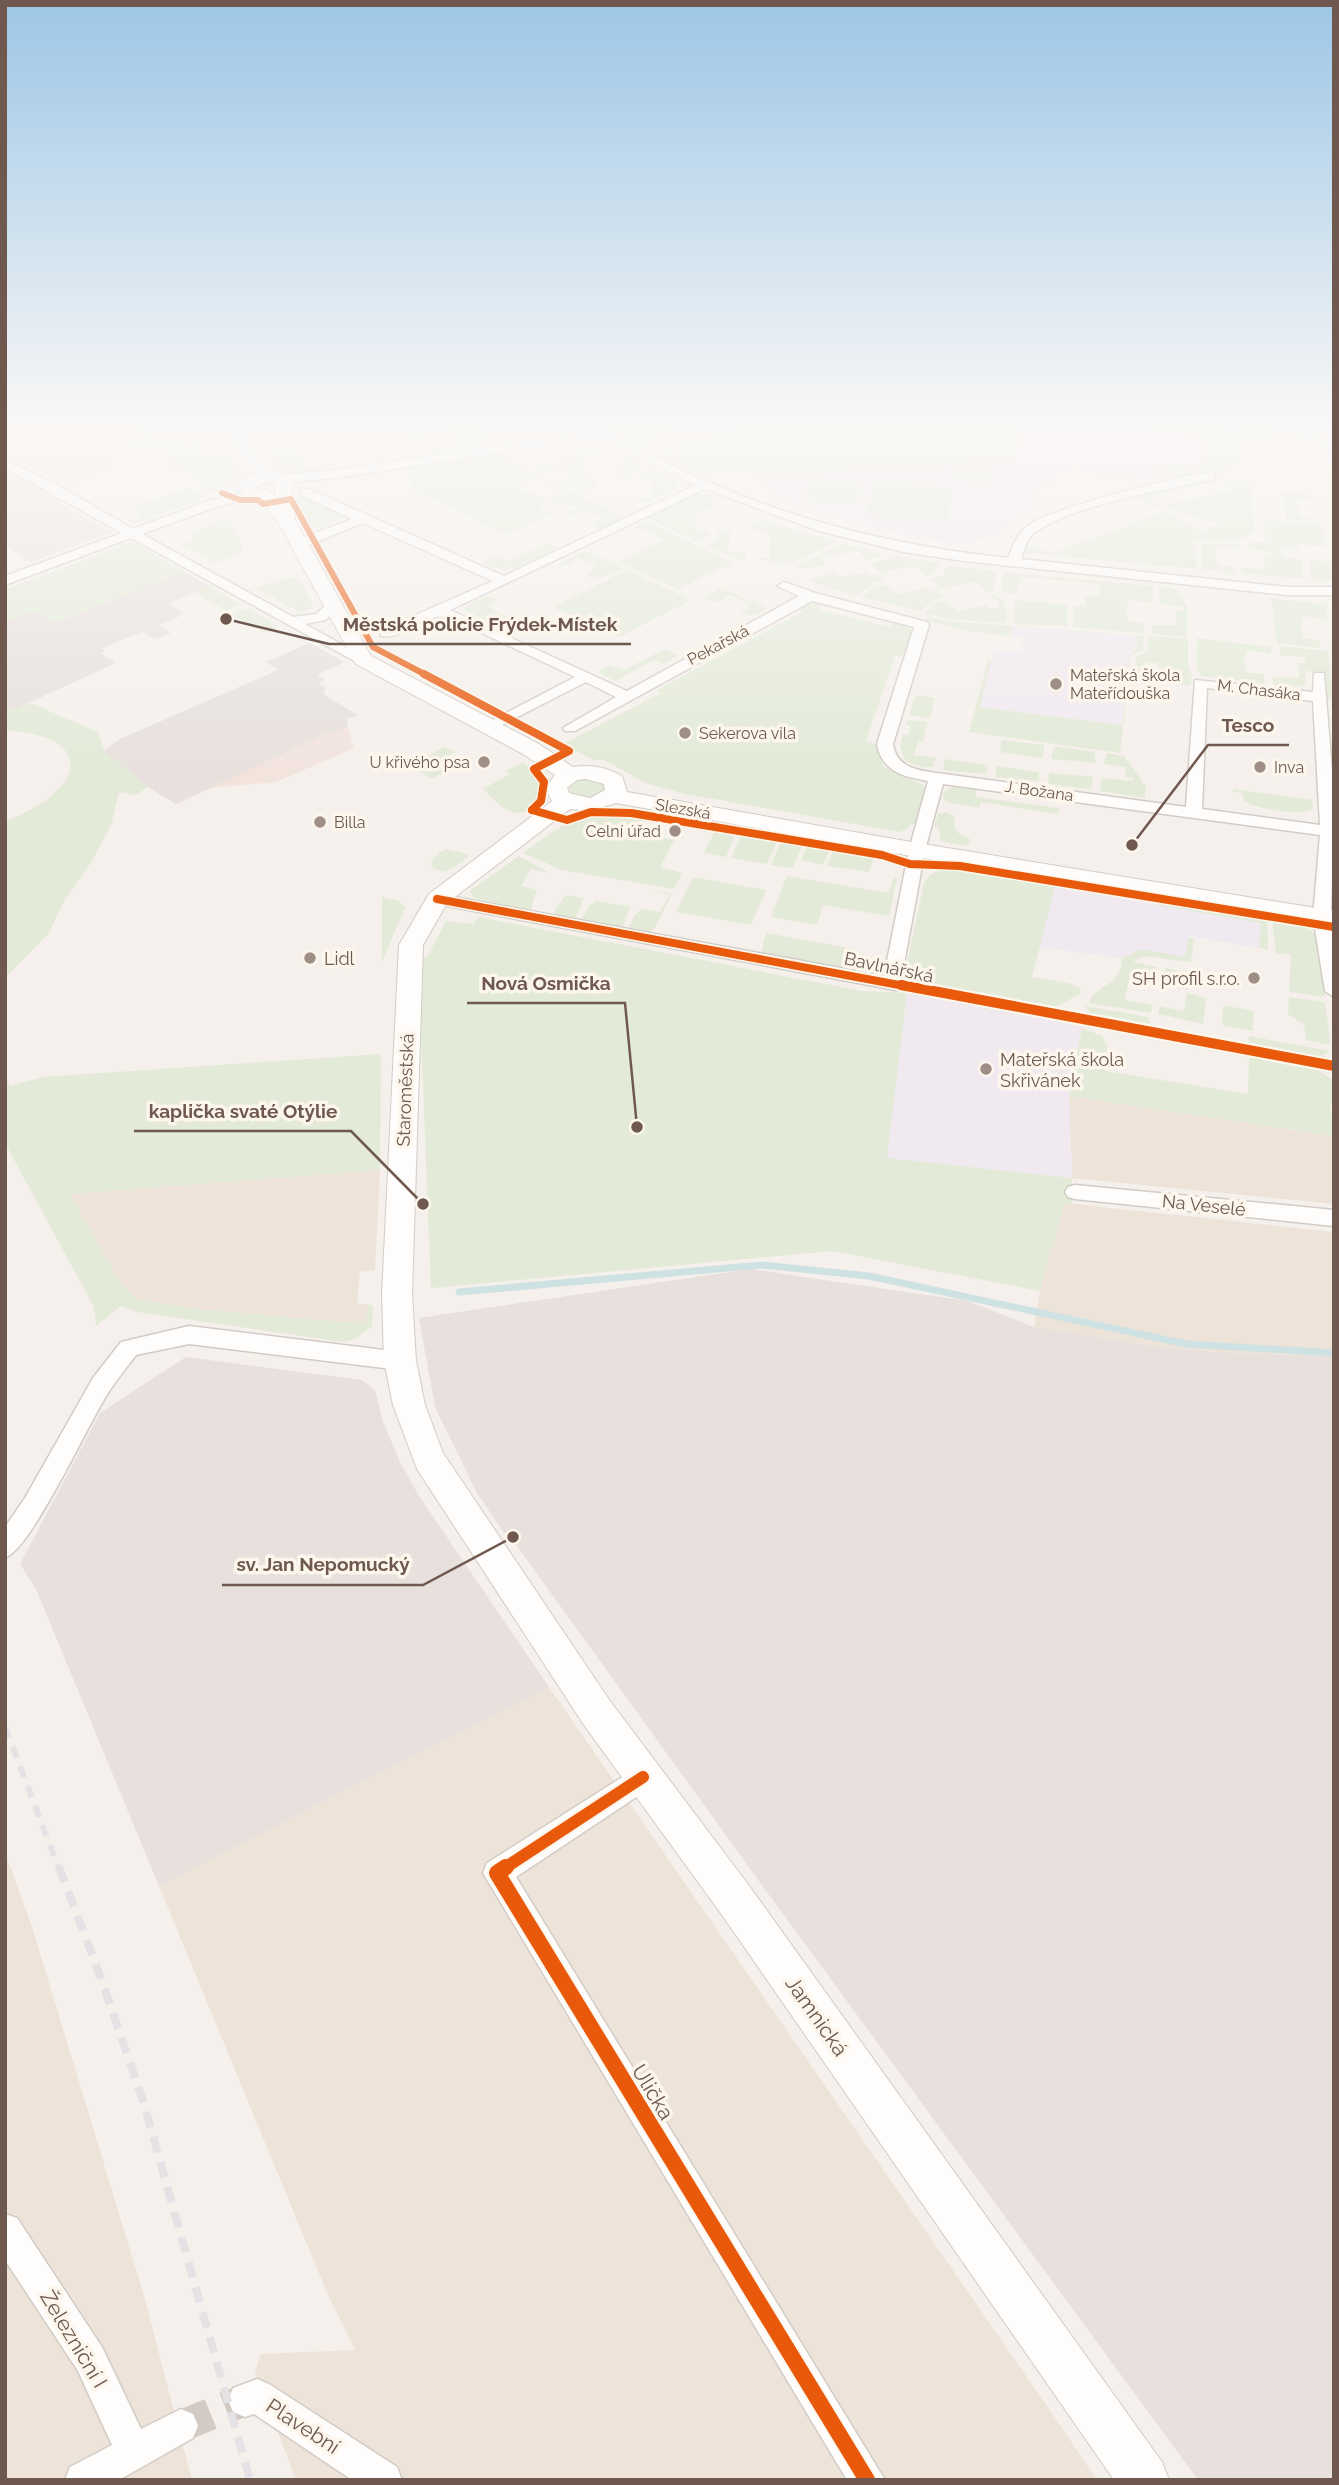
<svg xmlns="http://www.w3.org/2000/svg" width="1339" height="2485" font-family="Raleway,sans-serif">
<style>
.residential{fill:#ede3d9}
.commercial{fill:#f2e3dd}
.industrial{fill:#e7e0dc}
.education{fill:#f1e9f0}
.green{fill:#e3ead7;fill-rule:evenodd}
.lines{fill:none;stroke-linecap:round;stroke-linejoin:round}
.stream{stroke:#cee2e3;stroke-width:7}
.street-tunnel{stroke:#d4cac4;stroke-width:32;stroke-dasharray:32 16;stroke-linecap:butt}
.street-casing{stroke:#d2ccc6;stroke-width:3}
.secondary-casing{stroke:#d3ccc6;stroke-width:2}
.street{fill:#fefdfc;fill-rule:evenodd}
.secondary{fill:#fefdfc;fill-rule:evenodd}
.rail-far1{stroke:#e4e2e4;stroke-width:6;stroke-dasharray:12 9;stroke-linecap:butt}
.rail{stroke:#e4e2e4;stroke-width:8;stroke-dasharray:16 10;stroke-linecap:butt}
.cycleway-far4-casing{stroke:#fcf6ec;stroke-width:9}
.cycleway-far3-casing{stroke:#fcf6ec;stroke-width:11}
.cycleway-far2-casing{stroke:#fcf6ec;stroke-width:15}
.cycleway-far1-casing{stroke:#fcf6ec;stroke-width:17}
.cycleway-casing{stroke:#fcf6ec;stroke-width:20}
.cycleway-far4{stroke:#e8590c;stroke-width:6}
.cycleway-far3{stroke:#e8590c;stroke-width:8}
.cycleway-far2{stroke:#e8590c;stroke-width:10}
.cycleway-far1{stroke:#e8590c;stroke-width:12}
.cycleway{stroke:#e8590c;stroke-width:16}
.poi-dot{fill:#9e8e86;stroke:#fcf6ec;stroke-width:2.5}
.labels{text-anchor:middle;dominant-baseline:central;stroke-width:7;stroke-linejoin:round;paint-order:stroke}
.far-street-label{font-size:16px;fill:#6f594f;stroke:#fcf6ec}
.far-poi-label{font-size:16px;fill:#6f594f;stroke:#fcf6ec;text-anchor:start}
.poi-label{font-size:18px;fill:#6f594f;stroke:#fcf6ec;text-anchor:start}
.street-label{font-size:18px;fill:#6f594f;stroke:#fcf6ec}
.near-street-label{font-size:21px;fill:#6f594f;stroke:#fcf6ec}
.leader{fill:none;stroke:#6f594f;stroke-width:2.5}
.callout-dot{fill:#6f594f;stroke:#fcf6ec;stroke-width:2.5}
.callout-label{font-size:19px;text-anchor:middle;font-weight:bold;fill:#6f594f;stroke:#fcf6ec;stroke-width:7;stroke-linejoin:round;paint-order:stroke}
</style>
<rect width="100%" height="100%" fill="#f5f0eb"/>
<g class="residential">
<polygon points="32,427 139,427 140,434 108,457 129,461 65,486 24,463 20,464 5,456 5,430"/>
<polygon points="1069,1096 1332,1136 1334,1204 1072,1178"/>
<polygon points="380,1170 375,1270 360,1272 357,1304 368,1304 367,1324 197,1309 136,1299 122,1286 69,1193"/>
<polygon points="1064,1203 1334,1232 1334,1356 1227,1353 1146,1345 1034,1327 1040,1291"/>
<polygon points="549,1687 1060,2425 1097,2480 296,2480 255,2372 261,2354 355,2350 328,2295 159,1886"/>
<polygon points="5,1852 33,1930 144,2296 192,2480 5,2480"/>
</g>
<polygon class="commercial" points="348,727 354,748 276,782 210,788 321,736"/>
<g class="industrial">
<polygon points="15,473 49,492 47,495 68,508 113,532 31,562 5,546 5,474"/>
<polygon points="132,542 210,586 169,603 185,614 159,625 171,633 155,639 143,632 102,648 105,651 101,653 116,663 13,710 5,708 5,590"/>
<polygon points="310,643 344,662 317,675 326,680 319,683 326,688 323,694 358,715 347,719 348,727 321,736 176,804 148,787 103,751 120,739 278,670 266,662"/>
<polygon points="750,1269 968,1301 1034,1327 1146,1345 1227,1353 1334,1356 1334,2480 1198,2480 764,1888 514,1542 521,1538 516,1531 504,1533 477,1493 435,1407 419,1318"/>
<polygon points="186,1357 362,1380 375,1390 383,1422 400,1462 419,1496 549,1687 159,1886 36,1589 20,1564 100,1413"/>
</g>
<g class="education">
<polygon points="1009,427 1175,427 1179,433 1197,434 1202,439 1204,468 1166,464 1166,469 1154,468 1154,481 1081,475 1080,469 1072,469 1072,473 1057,472 1055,484 1040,483 1036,509 1018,516 998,536 959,545 865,526 780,501 763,483 760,477 1012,460 1019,434"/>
<polygon points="1011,627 1138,636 1135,651 1130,655 1122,725 980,707 994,649 1020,652 1024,638 1010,636"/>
<polygon points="1055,887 1261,923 1259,948 1189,936 1185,957 1143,949 1122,958 1039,947"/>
<polygon points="907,993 1082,1026 1069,1096 1072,1178 886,1159"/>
</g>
<g class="green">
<polygon points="471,427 494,443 434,453 430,449 436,445 441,448 467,444 458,433 393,443 391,441"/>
<path d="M605,427H703C686,429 652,427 648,445L642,447Z"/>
<polygon points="1009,427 1019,434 1013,460 755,477 751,471 709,474 704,478 652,451 673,450 678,461 683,461 676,450 682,450 680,444 688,443 687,438 732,436 730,431 736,430"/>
<path d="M1152,427H1213L1234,434L1252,427H1268L1274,431L1277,442L1237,439L1239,462C1203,480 1193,477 1153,474V468L1165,469L1166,464L1203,467L1202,440L1197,439V434L1153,432Z"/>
<path d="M140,434L153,438L154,443C169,441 176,448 193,444L191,442L200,440L204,448L202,451L209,457L233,456L237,466L235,477L217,493L198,484L203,482L196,478L198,477L186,470L172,469L168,461L177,456L120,448Z"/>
<polygon points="297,446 307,471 278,468 270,450"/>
<polygon points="575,446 577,446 580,450 592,448 601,451 600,459 585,460 582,477 597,478 595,488 590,487 583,492 558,482 575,475 561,468 543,474 528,467 574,458 573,454 580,453"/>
<polygon points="614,451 645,466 646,467 632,473 630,479 619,478 623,460 607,458 609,452"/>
<polygon points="493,455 503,455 523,469 587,499 569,507 548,499 564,491 535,477 515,486 549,501 537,507 553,514 506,534 408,488 414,484 406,469"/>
<polygon points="954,466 990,469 988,482 952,479"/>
<polygon points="649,470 676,482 679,488 645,504 635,502 635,498 651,498 653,480 637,477 638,474"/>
<path d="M1216,478L1249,482L1255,530C1244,547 1213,540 1195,541L1197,569L1023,553L1026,545L1052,553L1165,512L1202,532L1221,524L1161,506L1153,508L1142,502L1145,501L1139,497ZM1221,480L1235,489L1161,506L1148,498Z"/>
<polygon points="810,479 861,483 856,504 803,499"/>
<polygon points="875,481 953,489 946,521 867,514"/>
<polygon points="189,488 208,497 133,524 127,521 142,515 132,508"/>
<polygon points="695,492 711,494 711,510 695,511 695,531 710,531 708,539 705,537 698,542 648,518"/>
<polygon points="1282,492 1313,496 1313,499 1297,499 1300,517 1317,519 1316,522 1287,520"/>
<polygon points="298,496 302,497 345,517 319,528 310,528 294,499"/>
<polygon points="590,501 621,515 617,517 621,519 602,529 591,525 601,521 599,519 602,517 586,510 571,516 562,514"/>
<polygon points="226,519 231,523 244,549 239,554 215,563 181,545 196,539 189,533"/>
<path d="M763,520L834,541L835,542C814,553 783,575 759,558H770L769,532L752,530V524Z"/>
<polygon points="1263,520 1322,525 1324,534 1319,534 1324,535 1326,547 1266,541"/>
<polygon points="647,521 733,563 679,589 617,562 664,539 635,527"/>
<polygon points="717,531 730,531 728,552 745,553 745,563 707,546 717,541"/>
<polygon points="1253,541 1299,545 1299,549 1281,547 1282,557 1300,559 1304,579 1242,573 1241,568 1265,569 1263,556 1271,556 1270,551 1248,549 1247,543"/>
<polygon points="132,542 185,572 54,623 35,611 5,622 5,590"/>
<path d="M547,543L557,547L556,550C529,562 512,577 483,564V561L496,555L508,561Z"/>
<polygon points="1201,543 1240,544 1240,549 1217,546 1217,552 1215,552 1218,565 1233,566 1235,573 1203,570"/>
<polygon points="843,544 877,551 881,556 867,560 858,550 821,558 827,564 802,569 796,566"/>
<polygon points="585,551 624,568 595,580 585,575 595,570 593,568 596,566 579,558 563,566 558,564"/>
<polygon points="897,556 939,563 940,563 933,574 925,576 915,566 880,573 870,563"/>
<polygon points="1309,560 1334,562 1334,581 1311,579"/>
<polygon points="948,566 997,571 993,591 986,592 976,582 940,589 935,582 928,579 942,576"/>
<polygon points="627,570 691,600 619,637 553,607"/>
<polygon points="834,571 841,577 867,572 870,575 877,574 884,580 875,582 856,596 810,581"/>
<polygon points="1005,572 1154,586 1152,603 1128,600 1128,607 1125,607 1128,621 1144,623 1144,633 1073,627 1074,606 1086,605 1084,596 1100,597 1100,584 1021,577 1017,595 1035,597 1005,593 1001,585"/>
<polygon points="298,577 314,608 300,612 257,589 275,581"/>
<polygon points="885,585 899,594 925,588 929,592 936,590 944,597 935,599 920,611 862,597 876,586"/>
<polygon points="210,586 239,604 240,605 227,611 194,593"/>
<polygon points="1159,587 1175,588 1187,605 1187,637 1152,634 1152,625 1176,625 1176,611 1184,611 1184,606 1160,604"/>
<path d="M721,588L768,608C757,615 751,619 739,613L749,608L746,606L749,603L730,595L715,603L705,599V596Z"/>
<path d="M994,595C1007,599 1007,611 1005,623L949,619L924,613L936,603L945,601L960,611L987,605L991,609L1000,607L998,602L989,596Z"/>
<polygon points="486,596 500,600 488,607 519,622 516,624 527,629 512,633 467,613 464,608"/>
<polygon points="1271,598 1327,605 1327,620 1303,616 1303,623 1300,623 1303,638 1320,640 1321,648 1277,643"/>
<polygon points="1017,600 1067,605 1067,626 1014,624 1014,601"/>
<polygon points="803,603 820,604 818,610 890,627 894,624 902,624 912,630 906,655 895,656 866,741 878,745 883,767 923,785 925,793 916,825 911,824 907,829 899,832 686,794 648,784 604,760 594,760 563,744 661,693 657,690 802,612 797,607"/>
<polygon points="242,609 249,609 279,626 264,633 231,614"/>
<polygon points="928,617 947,621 1144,636 1143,650 1131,655 1120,753 969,732 988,660 991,661 980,707 1122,725 1130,655 1135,651 1138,636 1011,627 1010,636 1024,638 975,632 923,621"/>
<polygon points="1149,636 1188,639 1188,667 1192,675 1191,685 1174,685 1175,673 1158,671 1158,663 1145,662 1145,669 1149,670 1148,680 1134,678 1137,656 1148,652"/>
<polygon points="1197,638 1271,647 1271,654 1247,650 1246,657 1243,657 1247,673 1264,674 1265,684 1201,676 1197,668"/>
<polygon points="1279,646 1328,651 1334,700 1327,699 1325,672 1306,671 1305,686 1274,685 1273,677 1299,678 1298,663 1306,663 1305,657 1280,655"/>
<polygon points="665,649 678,656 664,664 654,660 615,681 598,672 609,665 624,670"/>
<polygon points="915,695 935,698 930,718 909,715"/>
<path d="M31,703L98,732L104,751L148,787L136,795L119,792L111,825L92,861L64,901L49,933L5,978V821C80,795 104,737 5,730V708L13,710Z"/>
<path d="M908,720L928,722L923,742L918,741L914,755L936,758L933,767C910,768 895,759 903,734L908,735L911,726L906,725Z"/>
<polygon points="1002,740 1044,745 1043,758 1000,752"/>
<polygon points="1055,746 1094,752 1096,763 1051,759"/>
<polygon points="445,747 455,752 441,760 454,767 432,779 414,768 415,762"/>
<polygon points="1107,753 1124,756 1146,787 1145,798 1100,791 1102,778 1133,781 1133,778 1125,777 1126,767 1104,764"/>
<polygon points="945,759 988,765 985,774 943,770"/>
<path d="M523,762L539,778V797C520,828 500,807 483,789L510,774L506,771Z"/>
<polygon points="997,766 1039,772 1038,781 995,777"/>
<polygon points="1049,773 1093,777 1091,789 1048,784"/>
<polygon points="582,777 605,782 606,790 592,798 570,794 569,784"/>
<polygon points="957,785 977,786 975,797 1059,808 1058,814 981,802 979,808 948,802 943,797 944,791"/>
<path d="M1233,789L1312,800L1313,809C1301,816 1256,809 1244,801L1243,793L1233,792Z"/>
<path d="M947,812L955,817C952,831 958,834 970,839L968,846L943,842L940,839L939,828L934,827L938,814Z"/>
<path d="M600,813L647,818L636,831L674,840L660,867L682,873L674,889L562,870L523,853C549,835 568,817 600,813Z"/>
<polygon points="716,829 736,832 726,857 704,853"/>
<polygon points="742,833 778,839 767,864 731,858"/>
<polygon points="782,839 803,843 793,868 771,865"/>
<polygon points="808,844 831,847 823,865 801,860"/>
<polygon points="834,848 875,855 869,872 827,866"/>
<path d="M447,849L470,855C458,864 447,877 433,868L431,862L438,853Z"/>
<polygon points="519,856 550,873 531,869 521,886 537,890 530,911 474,898 470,891"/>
<polygon points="944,869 1055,887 1032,977 1072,984 1081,989 1080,994 1053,1008 917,982 910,976 907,963 924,883 931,874"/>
<polygon points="787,876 888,893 894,877 897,878 889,916 823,905 817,925 771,917"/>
<polygon points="693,877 766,890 751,925 676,912"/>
<polygon points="649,889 672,894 656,926 650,932 628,929 635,915 643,909 660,912 669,895"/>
<polygon points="566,895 584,898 575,919 556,916 554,912"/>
<polygon points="382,897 399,901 405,908 382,961"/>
<polygon points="596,901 630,907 622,928 581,920 589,906"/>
<polygon points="1156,902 1267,920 1268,950 1259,948 1261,923 1156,905"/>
<polygon points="478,917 862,991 907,993 887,1158 1072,1178 1072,1204 1064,1204 1040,1291 833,1251 431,1288 418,958 427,957 446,921 474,924"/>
<path d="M1272,921C1289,923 1307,922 1316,937L1325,997L1289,992L1291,955L1276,953Z"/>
<polygon points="766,933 854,949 847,970 761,954"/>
<path d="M1188,938L1194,939L1191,961L1188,962L1144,956L1133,962L1157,967L1154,984L1129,979L1125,1000L1152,1005L1151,1013L1089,1003C1097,982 1121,988 1122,958L1142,949L1185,957Z"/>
<polygon points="1165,968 1190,973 1188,990 1162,985"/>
<polygon points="1187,993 1206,998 1203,1024 1158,1014 1159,1006 1184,1011"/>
<polygon points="1289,997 1325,1002 1331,1045 1306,1040 1304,1025 1288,1014"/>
<polygon points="1085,1006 1147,1017 1150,1020 1148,1029 1092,1016"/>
<polygon points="1227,1006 1254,1011 1253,1031 1224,1026 1222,1024 1223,1008"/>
<polygon points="1082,1028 1102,1036 1107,1047 1105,1071 1248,1094 1249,1056 1315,1068 1334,1081 1334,1102 1330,1103 1334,1136 1069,1096"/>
<polygon points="1249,1036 1330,1051 1317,1058 1249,1047"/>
<polygon points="381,1054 380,1170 70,1194 122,1286 136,1299 197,1309 366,1324 368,1304 373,1306 372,1326 355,1339 344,1342 137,1312 121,1306 96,1326 94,1307 5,1143 5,1078 10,1086 43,1077"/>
</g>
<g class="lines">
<polyline class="stream" points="459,1292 762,1265 869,1276 1186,1344 1334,1353"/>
<polyline class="street-tunnel" points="181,2426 245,2400"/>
<defs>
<g id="street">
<path d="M583,427H598C634,446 671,466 708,482C804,524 905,547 1008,558C1014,543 1018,532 1032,523C1049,510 1195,470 1214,473V479C1174,488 1059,508 1032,535C1026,541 1024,551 1021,559L1287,587H1334V595H1287L964,561L904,552L819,531L705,489L450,610L627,691L799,596L777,586L784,582L815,593L927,622L929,625L893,744C897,768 916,770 937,773L1186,807L1195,680L1313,692L1314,673H1324L1334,795L1331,917L1334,936V997L1325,991L1313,917L1320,835L943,784L925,850L901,980L1334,1060V1072L431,903L429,899L431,895L437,894L884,976L909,850L928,781C904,777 882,772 877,744L914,627L812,601L575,731H565L563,728L616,697L586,682L490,731L483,727L485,724L575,677L448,617C424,612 404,640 381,636V630L493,581L363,523L304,547H294V541L352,519L301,495V489H309L504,576L695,485L602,438L335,478L278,483L272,479L278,475L335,470L590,432ZM1207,688L1313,701L1320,825L1202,809Z"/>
<polygon points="1276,427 1292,427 1334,445 1334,452"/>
<polygon points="5,460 56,484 133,529 208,501 258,490 258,496 216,507 142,534 293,617 316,614 328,603 338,603 338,609 325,620 305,624 370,660 368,663 358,663 131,538 5,585 5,576 122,533 5,468"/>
<polygon points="1075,1185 1334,1210 1334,1226 1075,1199 1068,1197 1065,1192 1068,1187"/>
<path d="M189,1326L400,1352L408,1355L411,1361L408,1367L400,1370L189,1344L136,1355C127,1367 118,1378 110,1390C89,1421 33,1547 5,1558V1527L25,1498L93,1378L121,1342Z"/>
<polygon points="643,1764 653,1768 657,1777 653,1786 516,1877 885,2480 847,2480 483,1873 487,1863"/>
<polygon points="5,2214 17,2218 102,2347 141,2429 181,2409 193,2414 198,2426 193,2438 119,2480 65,2480 70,2467 112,2445 78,2371 5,2260"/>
<polygon points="257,2379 269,2384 397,2467 402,2480 352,2480 254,2414 245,2417 233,2412 228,2400 233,2388"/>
</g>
<path id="secondary" d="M228,427H244L257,458L294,483L292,489L295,520L371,656L539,744L573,767C591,764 607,767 622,776L627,792L917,843L1334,911V925L917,857L616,803L590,811L570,809L447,903L423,945L412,1294L416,1361L425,1405L443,1453L610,1701L750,1887L1162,2462L1169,2480H1114L722,1915L584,1725L417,1469L393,1405L384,1361L382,1294L399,945L429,894L552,801L545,788L555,775L523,754L356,664L278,522L255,494L264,489L275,496L276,485L266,482L255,487L254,495L248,496L239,491L237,485L244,478L257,474L242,460ZM586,779L604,784L605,790L590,798L569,793L567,788L577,780Z"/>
</defs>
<use href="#street" class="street-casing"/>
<use href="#secondary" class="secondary-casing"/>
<use href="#street" class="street"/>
<use href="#secondary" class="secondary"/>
<polyline class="rail-far1" points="5,1727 59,1869"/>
<polyline class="rail" points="59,1867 102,1981 143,2101 250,2480"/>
<defs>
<polyline id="cycleway-far4" points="222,493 240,500 258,500 263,504 291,499 373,647 428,676"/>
<g id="cycleway-far3">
<polyline points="424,674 569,751 534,769 544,782 541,801 532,810"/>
<polyline points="532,810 567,820 591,812 631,813 882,855 910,864 960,866 1334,927"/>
<polyline points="437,899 910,987"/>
</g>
<polyline id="cycleway-far2" points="901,985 1334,1066"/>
<polyline id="cycleway-far1" points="503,1869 643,1777"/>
<polyline id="cycleway" points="506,1867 497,1873 867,2480"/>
</defs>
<use href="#cycleway-far4" class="cycleway-far4-casing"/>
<use href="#cycleway-far3" class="cycleway-far3-casing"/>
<use href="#cycleway-far2" class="cycleway-far2-casing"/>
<use href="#cycleway-far1" class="cycleway-far1-casing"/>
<use href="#cycleway" class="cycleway-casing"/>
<use href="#cycleway-far4" class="cycleway-far4"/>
<use href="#cycleway-far3" class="cycleway-far3"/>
<use href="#cycleway-far2" class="cycleway-far2"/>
<use href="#cycleway-far1" class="cycleway-far1"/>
<use href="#cycleway" class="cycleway"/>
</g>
<linearGradient id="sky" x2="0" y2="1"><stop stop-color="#9dc6e6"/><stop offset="0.55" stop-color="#faf8f6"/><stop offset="1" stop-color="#faf8f6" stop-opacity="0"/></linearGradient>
<rect width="1339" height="775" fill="url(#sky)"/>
<g class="poi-dot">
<circle cx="1056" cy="684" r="7"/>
<circle cx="685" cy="733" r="7"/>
<circle cx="484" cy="762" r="7"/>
<circle cx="1260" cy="767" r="7"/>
<circle cx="320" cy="822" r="7"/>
<circle cx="675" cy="831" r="7"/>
<circle cx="310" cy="958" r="7"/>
<circle cx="1254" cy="978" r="7"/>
<circle cx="986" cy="1069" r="7"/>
</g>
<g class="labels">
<g class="far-street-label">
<text transform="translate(718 645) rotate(-28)">Pekařská</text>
<text transform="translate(1259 690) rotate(7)">M. Chasáka</text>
<text transform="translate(1039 791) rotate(8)">J. Božana</text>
<text transform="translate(683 809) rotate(10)">Slezská</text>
</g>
<g class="far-poi-label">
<text x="1070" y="675">Mateřská škola<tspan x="1070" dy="18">Mateřídouška</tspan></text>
<text x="699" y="733">Sekerova vila</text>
<text x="470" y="762" text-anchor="end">U křivého psa</text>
<text x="1274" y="767">Inva</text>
<text x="334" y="822">Billa</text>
<text x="661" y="831" text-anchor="end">Celní úřad</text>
</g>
<g class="poi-label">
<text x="324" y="958">Lidl</text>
<text x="1240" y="978" text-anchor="end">SH profil s.r.o.</text>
<text x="1000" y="1059">Mateřská škola<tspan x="1000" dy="21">Skřivánek</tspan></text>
</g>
<g class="street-label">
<text transform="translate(889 967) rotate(12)">Bavlnářská</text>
<text transform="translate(405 1090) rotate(-88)">Staroměstská</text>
<text transform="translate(1204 1205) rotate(6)">Na Veselé</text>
</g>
<g class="near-street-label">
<text transform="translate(817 2016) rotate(55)">Jamnická</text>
<text transform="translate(653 2092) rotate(59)">Ulička</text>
<text transform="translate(74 2339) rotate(59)">Železniční I</text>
<text transform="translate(303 2426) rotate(33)">Plavební</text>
</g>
</g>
<path class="leader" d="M226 619L329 644H631M1132 845L1208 745H1289M637 1127L625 1003H467M423 1204L351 1131H134M513 1537L423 1585H222"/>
<g class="callout-dot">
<circle cx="226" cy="619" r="7"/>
<circle cx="1132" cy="845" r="7"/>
<circle cx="637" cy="1127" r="7"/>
<circle cx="423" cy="1204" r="7"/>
<circle cx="513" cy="1537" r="7"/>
</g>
<g class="callout-label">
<text x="480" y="631">Městská policie Frýdek-Místek</text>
<text x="1248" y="732">Tesco</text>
<text x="546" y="990">Nová Osmička</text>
<text x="243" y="1118">kaplička svaté Otýlie</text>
<text x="323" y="1571">sv. Jan Nepomucký</text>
</g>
<rect width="1339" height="2485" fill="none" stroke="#6f594f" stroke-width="14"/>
</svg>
